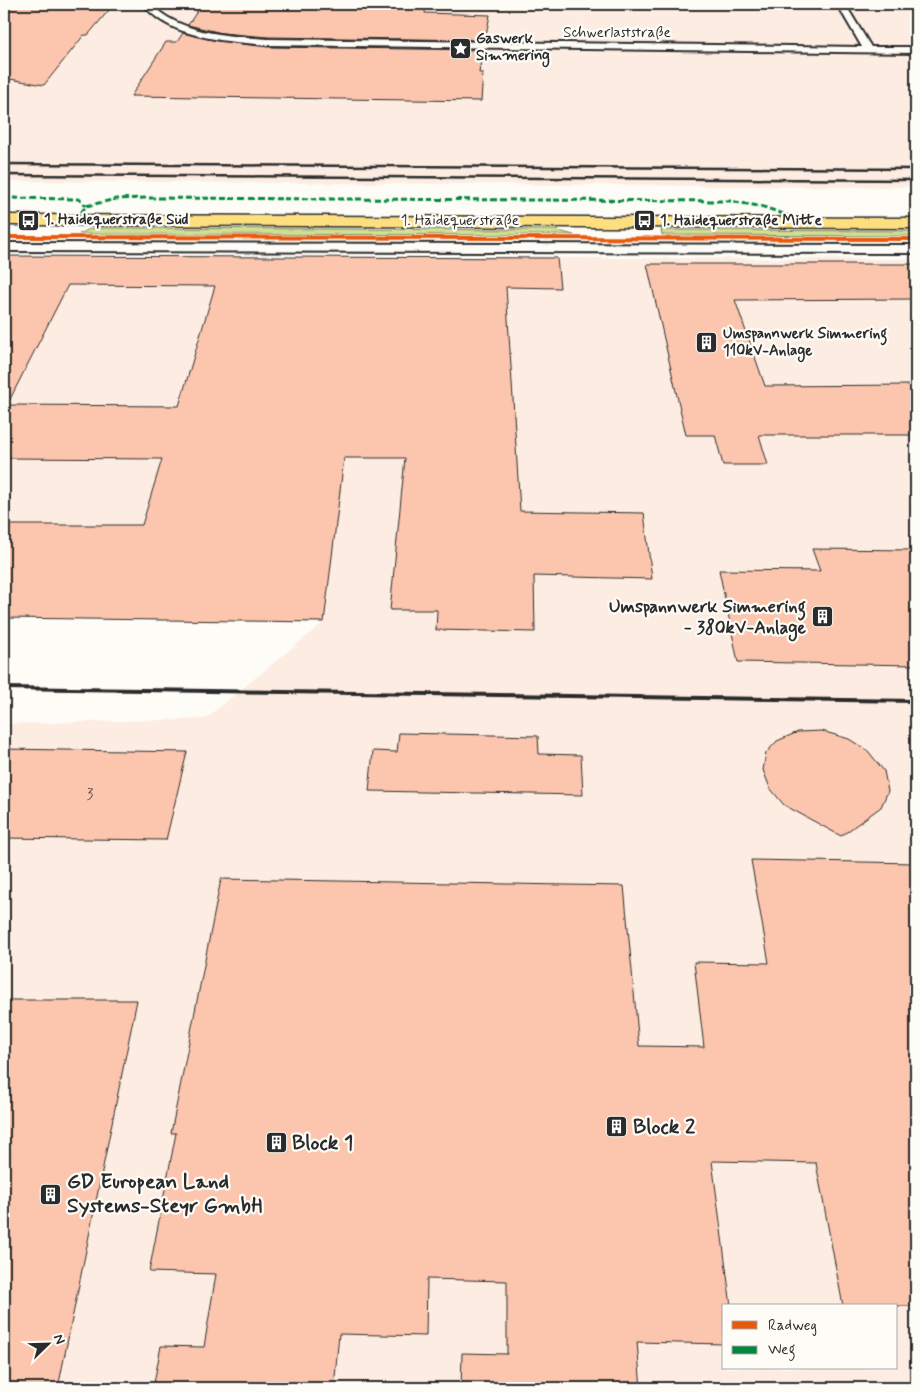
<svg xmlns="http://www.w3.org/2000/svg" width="920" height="1392" font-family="Mynerve,sans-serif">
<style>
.built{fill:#fdece1;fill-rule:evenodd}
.green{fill:#d1df92;stroke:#7e855e}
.building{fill:#fcc6ae;stroke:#2b2b2b;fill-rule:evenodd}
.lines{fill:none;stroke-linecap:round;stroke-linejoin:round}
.lane-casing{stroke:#2b2b2b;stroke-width:4}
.primary-casing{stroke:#2b2b2b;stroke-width:3}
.lane{fill:#fdfcf7;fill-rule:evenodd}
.primary{fill:#fedf80;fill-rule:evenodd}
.rail-far1{stroke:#2b2b2b;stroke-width:2.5}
.rail{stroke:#2b2b2b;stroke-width:4}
.quiet{stroke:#00873e;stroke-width:3;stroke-dasharray:6 3;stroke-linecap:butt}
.cycleway-casing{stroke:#fdfcf7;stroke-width:5.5}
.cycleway{stroke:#e8590c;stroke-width:4}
.labels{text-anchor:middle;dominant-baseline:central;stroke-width:4.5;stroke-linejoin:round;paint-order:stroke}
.far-street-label{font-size:15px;fill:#2b2b2b;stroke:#fdfcf7}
.far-poi-label{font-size:15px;font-weight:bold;fill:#2b2b2b;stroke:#fdfcf7;text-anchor:start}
.number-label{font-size:15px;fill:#5f524c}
.poi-label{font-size:18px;font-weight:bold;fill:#2b2b2b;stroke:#fdfcf7;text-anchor:end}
.near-poi-label{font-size:21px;font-weight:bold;fill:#2b2b2b;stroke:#fdfcf7;text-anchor:start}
</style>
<rect width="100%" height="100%" fill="#fdfcf7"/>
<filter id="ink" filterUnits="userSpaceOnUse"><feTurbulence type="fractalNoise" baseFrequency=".02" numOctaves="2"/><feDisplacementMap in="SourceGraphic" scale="10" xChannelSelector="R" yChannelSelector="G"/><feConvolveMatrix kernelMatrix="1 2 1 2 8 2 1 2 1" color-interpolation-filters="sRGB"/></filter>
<g filter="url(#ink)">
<g class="built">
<polygon points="4,4 916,4 916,187 4,181"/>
<path d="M4,256L916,259V1388H4V724L205,719L323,623L4,618ZM724,1306H896V1368H724Z"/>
</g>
<g class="green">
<polygon points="102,228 555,230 574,235 79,234 90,229"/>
<polygon points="661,230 916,231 916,236 662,235"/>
</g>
<g class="building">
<polygon points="4,4 114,4 88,35 84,35 44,85 4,78"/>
<polygon points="202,4 426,4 425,13 490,15 485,40 268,37 222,33 188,25"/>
<polygon points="183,33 217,41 268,47 483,50 479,73 483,73 481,101 131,96 166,42 177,42"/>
<path d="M4,256L557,258L560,288L506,287L520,511L644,513L652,579L534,576L535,632L436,630L437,610H390L405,458H344L324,622L4,618V525H142L162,459L4,458ZM68,285L215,286L179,406L7,405Z"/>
<polygon points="647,264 916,264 916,299 735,300 765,386 916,385 916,435 759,435 768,465 723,465 715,435 686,435"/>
<polygon points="812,549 916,550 916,665 738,662 719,570 820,571"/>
<polygon points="822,731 849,739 868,751 884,771 888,791 881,807 841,836 784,805 770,788 763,770 766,753 777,741 798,732"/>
<polygon points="399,733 538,736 539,754 581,755 583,795 369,791 373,751 397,752"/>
<polygon points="4,749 187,752 166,840 4,838"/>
<polygon points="751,860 916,863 916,1306 843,1306 816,1163 712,1161 731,1306 724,1306 724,1344 637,1342 641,1388 461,1388 462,1353 507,1354 507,1281 427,1279 426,1336 339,1334 334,1388 153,1388 161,1346 204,1347 216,1274 149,1272 176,1133 171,1133 221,879 624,886 639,1046 704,1047 694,962 769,963"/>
<polygon points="4,1000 137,1000 58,1388 4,1388"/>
</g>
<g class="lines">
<defs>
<g id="lane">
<path d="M143,4H151C179,34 230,36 268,39L862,47L837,4H845L871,47H916V53L268,45C227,41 170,39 143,4Z"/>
<polygon points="4,243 916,245 916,253 4,251"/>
</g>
<polygon id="primary" points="4,215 916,218 916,228 4,225"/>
</defs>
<use href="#lane" class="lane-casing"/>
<use href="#primary" class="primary-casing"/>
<use href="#lane" class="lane"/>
<use href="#primary" class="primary"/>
<g class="rail-far1">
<polyline points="4,164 916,169"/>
<polyline points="4,175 916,180"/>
</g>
<polyline class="rail" points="4,688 916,701"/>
<g class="quiet">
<polyline points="4,198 79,199 86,206"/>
<polyline points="76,220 86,206 116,199 145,198 730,201 764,207 808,223"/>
</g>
<defs>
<polyline id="cycleway" points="4,237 916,239"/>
</defs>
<use href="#cycleway" class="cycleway-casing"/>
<use href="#cycleway" class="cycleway"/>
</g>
</g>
<defs>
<symbol id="sight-square" viewBox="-11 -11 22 22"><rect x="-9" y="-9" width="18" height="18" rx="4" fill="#2b2b2b" stroke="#fdfcf7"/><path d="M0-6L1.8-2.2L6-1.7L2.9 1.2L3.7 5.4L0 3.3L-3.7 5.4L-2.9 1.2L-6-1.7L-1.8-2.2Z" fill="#fff"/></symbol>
<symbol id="bus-square" viewBox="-11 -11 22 22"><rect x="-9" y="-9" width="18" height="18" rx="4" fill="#2b2b2b" stroke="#fdfcf7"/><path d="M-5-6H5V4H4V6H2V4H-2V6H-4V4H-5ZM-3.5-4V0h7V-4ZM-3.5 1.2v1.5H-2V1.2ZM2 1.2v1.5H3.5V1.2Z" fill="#fff"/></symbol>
<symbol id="building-square" viewBox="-11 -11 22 22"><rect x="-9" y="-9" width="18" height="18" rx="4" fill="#2b2b2b" stroke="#fdfcf7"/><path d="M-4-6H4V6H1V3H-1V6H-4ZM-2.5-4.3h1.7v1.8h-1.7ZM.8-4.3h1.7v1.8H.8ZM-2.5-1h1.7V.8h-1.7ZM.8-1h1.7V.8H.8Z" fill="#fff"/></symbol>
</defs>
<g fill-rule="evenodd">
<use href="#sight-square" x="448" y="36" width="25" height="25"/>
<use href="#bus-square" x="16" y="208" width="25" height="25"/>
<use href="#bus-square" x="632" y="208" width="25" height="25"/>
<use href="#building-square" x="694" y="330" width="25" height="25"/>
<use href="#building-square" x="810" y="604" width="25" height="25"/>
<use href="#building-square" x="604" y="1114" width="25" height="25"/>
<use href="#building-square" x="264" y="1130" width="25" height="25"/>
<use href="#building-square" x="38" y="1182" width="25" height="25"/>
</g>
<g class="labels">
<g class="far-street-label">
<text x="617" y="33">Schwerlaststraße</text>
<text x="460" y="221">1. Haidequerstraße</text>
</g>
<g class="far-poi-label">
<text x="476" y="39">Gaswerk<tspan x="476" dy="17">Simmering</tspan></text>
<text x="44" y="220">1. Haidequerstraße Süd</text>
<text x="660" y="221">1. Haidequerstraße Mitte</text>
<text x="723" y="334">Umspannwerk Simmering<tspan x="723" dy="17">110kV-Anlage</tspan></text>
</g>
<g class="number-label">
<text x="90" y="795">3</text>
</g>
<g class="poi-label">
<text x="806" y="607">Umspannwerk Simmering<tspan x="806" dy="21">- 380kV-Anlage</tspan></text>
</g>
<g class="near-poi-label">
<text x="633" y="1127">Block 2</text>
<text x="292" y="1143">Block 1</text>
<text x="67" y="1182">GD European Land<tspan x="67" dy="24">Systems-Steyr GmbH</tspan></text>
</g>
</g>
<rect width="920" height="1392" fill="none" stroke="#fdfcf7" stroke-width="20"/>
<rect x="10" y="10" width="900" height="1372" fill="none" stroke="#2b2b2b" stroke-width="2" filter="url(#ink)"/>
<rect x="722" y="1304" width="175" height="65" fill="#fdfcf7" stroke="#a9a8a5"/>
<rect x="732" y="1321" width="25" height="8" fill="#e8590c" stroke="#a9a8a5"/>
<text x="768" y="1330" font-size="15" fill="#2b2b2b">Radweg</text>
<rect x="732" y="1346" width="25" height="8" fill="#00873e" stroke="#a9a8a5"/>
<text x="768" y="1354" font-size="15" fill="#2b2b2b">Weg</text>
<g transform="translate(48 1344) rotate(67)" stroke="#fdfcf7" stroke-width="4" paint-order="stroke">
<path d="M0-4L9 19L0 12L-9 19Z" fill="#2b2b2b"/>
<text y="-8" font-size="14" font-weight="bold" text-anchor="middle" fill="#2b2b2b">N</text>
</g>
</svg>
